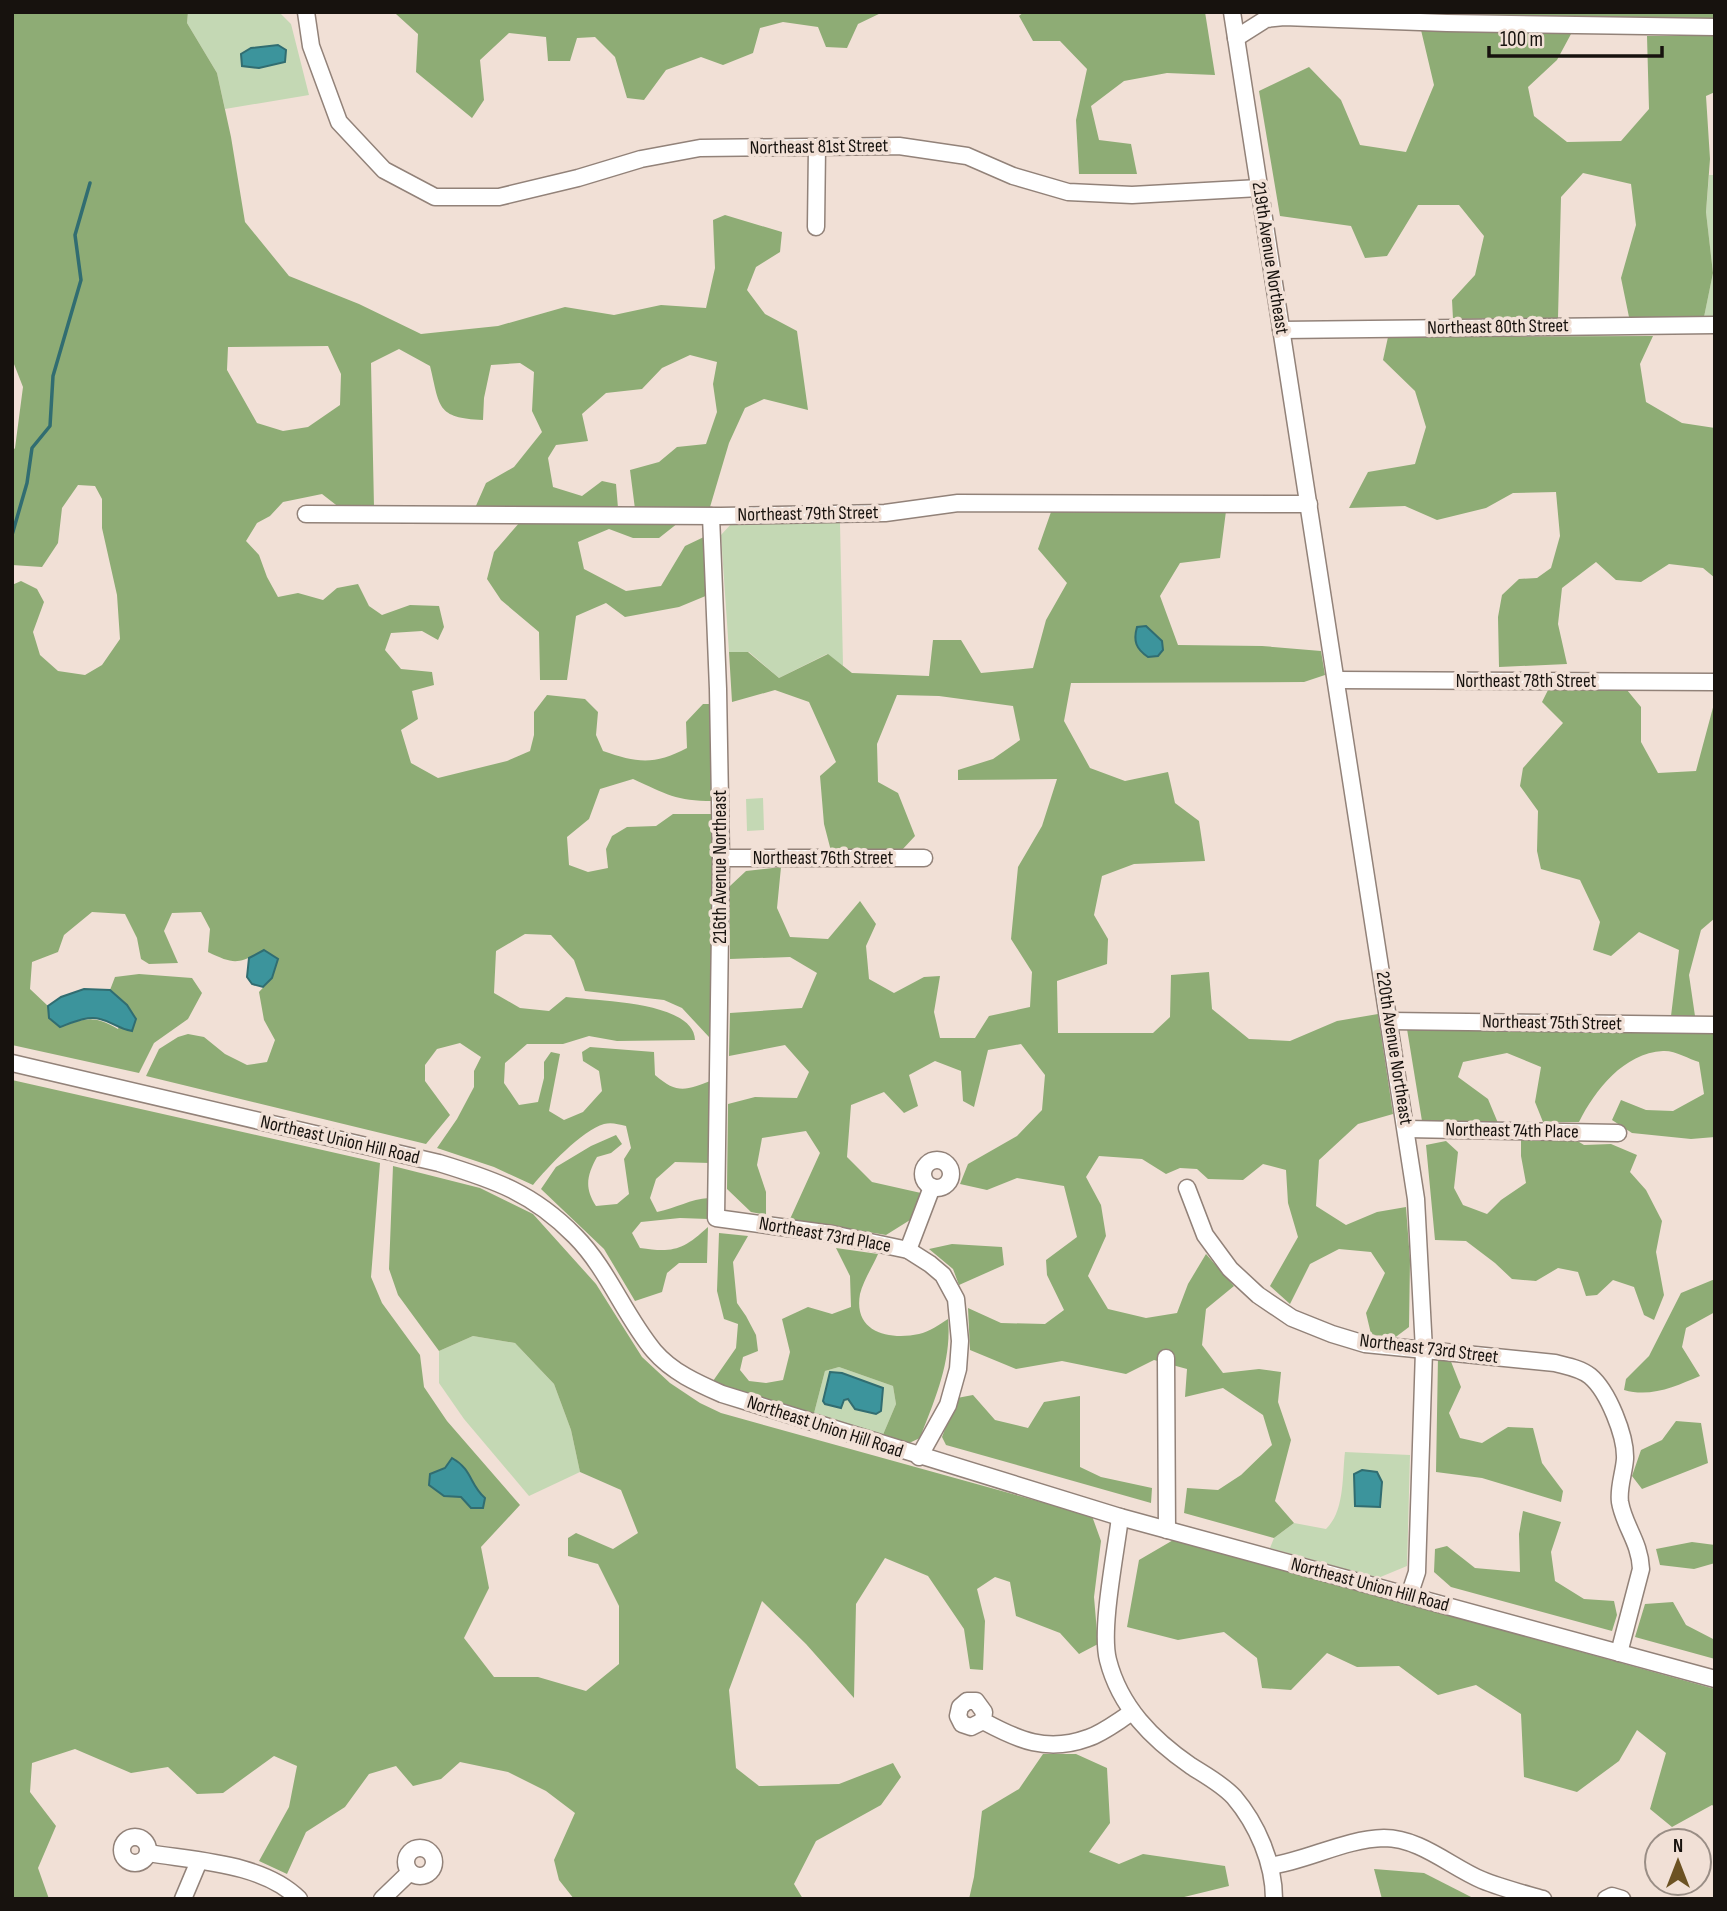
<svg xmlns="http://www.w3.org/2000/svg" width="1727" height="1911" font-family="'Sofia Sans Condensed',sans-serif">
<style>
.green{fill:#c4d8b4}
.forest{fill:#8eac75;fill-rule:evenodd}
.water{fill:#3c949c;stroke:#316d71;stroke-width:2}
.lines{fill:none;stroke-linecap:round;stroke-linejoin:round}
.stream{stroke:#316d71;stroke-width:3.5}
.minor-casing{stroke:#928279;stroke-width:19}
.minor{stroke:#fff;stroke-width:16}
.labels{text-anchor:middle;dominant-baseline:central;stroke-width:7;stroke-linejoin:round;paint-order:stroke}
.street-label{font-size:19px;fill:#17120e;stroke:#f1e0d6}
</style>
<rect width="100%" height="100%" fill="#f1e0d6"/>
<g class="green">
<polygon points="188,12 279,12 291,24 309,95 225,109 217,73 187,23"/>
<polygon points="1709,175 1715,175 1715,316 1704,317 1713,273 1706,212"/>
<polygon points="732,523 840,523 843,666 827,654 779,678 749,652 729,652 721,535"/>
<polygon points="763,798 764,830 747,831 746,799"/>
<polygon points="473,1336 515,1343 554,1384 571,1430 580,1472 529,1496 464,1419 439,1383 439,1351"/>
<polygon points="839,1367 893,1386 896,1404 882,1437 813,1417 825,1371"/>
<path d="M1345,1452L1410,1455L1407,1566L1378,1578L1270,1548L1274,1538L1294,1523L1326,1529C1345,1511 1342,1476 1345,1452Z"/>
</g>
<g class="forest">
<path d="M12,12H188L187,23L217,73L231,137L245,222L289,276L359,304L421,334L498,326L565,307L614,315L661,305L706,308L715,268L713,220L725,215L782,232L780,252L756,267L747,290L765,314L797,331L808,410L764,399L745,408L729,443L710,507L635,509L630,470L659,462L677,447L706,444L717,412L713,384L717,362L690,355L662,368L642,389L606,393L582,414L588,441L556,445L548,458L553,487L582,496L602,481L616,484L618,508H475L486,483L514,467L542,432L532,411L534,372L520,363L491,365L484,398L483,420C436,418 440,407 430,366L399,349L371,363L374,507L340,508L322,494L283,502L270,516L257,523L246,541L259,555L267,577L278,597L298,593L323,600L337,588L358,584L369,606L382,615L410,605L439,606L444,627L438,640L422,631L391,633L385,650L401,669L432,672L434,685L412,691L418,719L401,730L411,763L438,778L507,761L530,751L534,735V712L547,695L585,699L598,712L596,735L603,751C637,763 655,765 687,748L686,722L703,704H711L713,801C676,801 666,794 633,779L600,789L589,819L567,837L569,865L588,872L608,868L606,849L612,836L627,827L656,826L673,814H714V1037H709L682,1008L664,1000L585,991L574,960L551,935L525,934L496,951L494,993L520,1008L549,1011L566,997C596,1001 694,1001 695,1040L617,1041L589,1036L563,1044H527L505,1063L504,1083L519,1105L538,1102L544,1078V1062L551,1052L560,1054L549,1111L564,1120L583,1112L602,1091L599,1071L583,1061L582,1052L590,1047L654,1052L655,1075C678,1095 686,1090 713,1080L710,1163L675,1162L656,1179L650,1198L657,1212C677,1208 690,1199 709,1198L708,1219L680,1218L641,1222L632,1233L640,1248C673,1253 683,1250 708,1227L707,1263H679L667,1273L662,1292L635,1301L604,1249L541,1189L556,1167L591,1146L616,1135L622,1144L611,1153L597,1157C587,1175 584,1188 596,1206L617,1204L629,1194L624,1159L631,1148L626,1126C618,1124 611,1122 604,1124C582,1130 547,1168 533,1185L494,1167L437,1148L457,1119L474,1087V1071L481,1057L460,1043L437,1049L425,1065V1081L450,1115L426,1144L146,1076L159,1049L178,1037L188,1034L204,1037L225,1054L247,1065L267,1062L275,1040L264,1020L259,992L272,978L264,950C238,964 235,965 208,952L210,929L201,912L172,913L164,931L178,963L149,964L141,959L137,938L125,914L92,912L64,935L58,952L32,962L30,989L48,1006L49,1018L60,1027C87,1018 93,1015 118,1029L127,1005L110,990L115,977L139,974L192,978L202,993L188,1019L154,1043L139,1073L12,1045V585L21,581L37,589L44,602L33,632L40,655L58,671L85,675L102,665L120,639L117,595L102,528V499L95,486L78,485L62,508L58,543L42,567L12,565V452L15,448L23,387L12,359ZM328,346L341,374L340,405L308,427L283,431L257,423L227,370L228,347Z"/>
<polygon points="364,12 883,12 858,24 847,48 826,47 818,27 783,22 760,28 753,53 723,65 701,57 666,70 644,100 627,98 615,57 595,37 577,38 570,61 548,61 546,37 509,33 480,60 484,100 472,118 416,72 418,34 396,14"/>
<polygon points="1024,12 1205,12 1215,75 1167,73 1124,81 1091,106 1099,140 1131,144 1137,174 1079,174 1076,120 1087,69 1060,41 1033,41 1019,16"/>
<polygon points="1360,12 1715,12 1715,20 1460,16"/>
<polygon points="1421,30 1571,34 1557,60 1528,87 1534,116 1567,142 1621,141 1649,109 1647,36 1715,36 1715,92 1706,96 1710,159 1706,212 1713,273 1704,317 1629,317 1621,278 1636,225 1631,184 1583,173 1561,197 1558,318 1453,319 1452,300 1475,275 1484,236 1459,205 1418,205 1387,256 1365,258 1351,226 1280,216 1259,91 1309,67 1341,100 1360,145 1406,152 1434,85"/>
<polygon points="1653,336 1640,364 1646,402 1682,423 1715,428 1715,578 1703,568 1669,564 1641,582 1616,580 1596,562 1562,588 1558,624 1567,664 1499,667 1498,617 1502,595 1519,579 1537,578 1551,568 1560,536 1556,492 1513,493 1486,508 1437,520 1405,506 1349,508 1368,472 1415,464 1426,427 1415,391 1383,360 1388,337"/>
<polygon points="1226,511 1220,558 1180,563 1160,596 1178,645 1262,646 1321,651 1325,675 1304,682 1071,683 1064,721 1090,768 1125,781 1168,772 1175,803 1199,821 1205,861 1134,864 1102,876 1094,915 1108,939 1107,964 1057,981 1058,1033 1153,1033 1170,1017 1171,975 1209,972 1212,1009 1249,1039 1290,1041 1337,1021 1378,1014 1393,1114 1358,1124 1319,1160 1316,1206 1346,1225 1377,1212 1406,1207 1410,1260 1409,1327 1393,1339 1371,1334 1366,1313 1385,1273 1371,1252 1339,1249 1310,1264 1290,1304 1270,1286 1298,1237 1288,1203 1286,1170 1263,1164 1243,1180 1208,1179 1197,1169 1180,1168 1166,1174 1142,1159 1099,1156 1086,1177 1101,1205 1106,1236 1088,1276 1108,1309 1146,1318 1177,1313 1188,1284 1206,1254 1234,1286 1206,1309 1202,1345 1223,1373 1259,1369 1281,1372 1278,1402 1291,1440 1275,1501 1294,1523 1274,1538 1184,1513 1187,1488 1218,1490 1241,1475 1272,1445 1263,1415 1223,1388 1185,1397 1187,1369 1154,1360 1126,1374 1062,1361 1016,1369 970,1350 968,1308 1001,1323 1045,1324 1064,1310 1047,1275 1046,1260 1077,1237 1064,1186 1017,1178 987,1190 960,1184 968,1164 1017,1136 1042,1110 1045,1075 1021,1044 988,1050 974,1107 963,1101 961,1071 935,1061 909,1075 918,1106 904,1113 884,1092 851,1105 847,1157 872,1182 921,1193 910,1220 886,1235 790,1219 820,1153 806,1131 762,1138 757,1165 766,1192 766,1215 751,1212 727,1189 728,1104 755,1097 797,1098 809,1072 785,1045 729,1056 730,1013 802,1008 817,973 790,957 730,959 730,886 746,871 781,867 777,908 790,937 828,939 860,901 876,924 866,946 869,979 894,993 924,977 940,976 934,1012 940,1038 975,1038 989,1016 1030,1007 1032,972 1011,939 1018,867 1042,826 1057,779 958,780 958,770 993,759 1020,740 1013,706 939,696 897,695 877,744 878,782 898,793 915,836 901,851 831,851 824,824 820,776 836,762 809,702 775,690 732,702 729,652 748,652 779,678 828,654 852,673 929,676 933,640 961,640 981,673 1033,668 1046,620 1067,583 1038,549 1051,512"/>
<polygon points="520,522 678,523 659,538 633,538 609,529 578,542 584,569 626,591 661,586 685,546 706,536 708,595 679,607 625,617 606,603 576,616 567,680 540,680 539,632 501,600 487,579 494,552"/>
<polygon points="1548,690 1627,690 1641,707 1641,742 1658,773 1696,771 1715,700 1715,918 1701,930 1689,975 1695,1016 1671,1016 1679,950 1639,932 1611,956 1593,950 1600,922 1580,880 1541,869 1537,851 1538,811 1520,786 1523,768 1563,723 1542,702"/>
<path d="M1407,1029L1715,1033V1137L1691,1139L1632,1133L1612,1120L1621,1100L1646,1110L1673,1111L1704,1094L1699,1062C1689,1059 1674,1050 1663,1051C1624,1053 1595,1090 1579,1122H1543L1535,1102L1541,1067L1507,1053L1463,1062L1458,1077L1488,1099L1498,1123L1422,1121Z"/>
<polygon points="12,1080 380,1163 371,1277 382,1303 420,1355 424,1387 447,1421 520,1505 481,1547 489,1588 464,1638 494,1677 538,1677 586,1691 619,1664 619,1606 598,1564 568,1556 568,1538 576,1533 613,1549 638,1533 621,1490 580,1472 571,1430 554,1384 515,1343 473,1336 439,1351 398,1295 389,1269 393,1166 480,1188 533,1214 596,1284 642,1357 670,1383 700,1403 721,1413 1092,1516 1101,1541 1094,1597 1098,1644 1079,1654 1060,1633 1016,1616 1010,1582 995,1577 977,1589 985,1621 983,1670 970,1669 964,1629 928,1576 885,1558 856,1604 854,1698 806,1644 762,1601 729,1690 736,1768 759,1786 839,1784 893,1763 901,1777 881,1805 816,1841 794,1884 803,1899 574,1899 559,1880 554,1860 575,1813 546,1791 508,1772 460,1762 441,1779 413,1786 396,1766 369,1774 345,1807 306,1832 287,1874 259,1861 289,1807 297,1766 274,1756 223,1793 197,1794 168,1767 131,1773 75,1749 32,1763 30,1792 56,1826 38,1868 49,1899 12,1899"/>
<polygon points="1521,1136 1571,1137 1584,1145 1611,1144 1637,1155 1630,1172 1646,1190 1662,1221 1656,1252 1664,1295 1654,1320 1644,1315 1634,1287 1613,1280 1597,1295 1586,1296 1578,1272 1558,1268 1536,1281 1512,1279 1495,1263 1466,1241 1435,1240 1426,1145 1446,1141 1458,1152 1454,1188 1463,1205 1487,1214 1501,1200 1526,1183 1521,1156"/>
<path d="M719,1233L748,1236L733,1262L737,1303L746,1316L756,1335L758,1351L743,1357L740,1370L749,1381L766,1383L783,1380L790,1352L782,1319L808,1307L832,1314L851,1307L850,1276L836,1248L878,1254C873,1266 863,1281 860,1294C853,1333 890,1340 919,1334C929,1332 940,1324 948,1319C952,1361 935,1399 920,1438L907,1444L882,1437L896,1404L893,1386L839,1367L825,1371L813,1417L726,1389L713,1381L736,1348L738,1324L724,1319L717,1291Z"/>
<polygon points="952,1244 1002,1247 1004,1265 959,1285 953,1269 929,1249"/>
<path d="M1715,1279V1312L1686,1328L1682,1347L1700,1376C1676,1386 1651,1398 1624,1390L1626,1379L1649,1356L1681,1293Z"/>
<polygon points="1438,1357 1450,1359 1461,1387 1449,1413 1460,1438 1482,1443 1508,1427 1533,1428 1542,1463 1563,1491 1561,1502 1482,1478 1436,1472"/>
<polygon points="973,1395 995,1420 1028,1428 1044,1402 1080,1396 1080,1467 1101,1477 1152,1488 1151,1503 946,1445 942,1437 957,1398"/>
<polygon points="1676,1421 1701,1423 1708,1463 1642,1489 1632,1476 1641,1450 1662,1440"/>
<polygon points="1523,1511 1561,1522 1551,1552 1555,1581 1584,1599 1614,1601 1617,1615 1612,1631 1451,1587 1434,1572 1435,1549 1447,1546 1475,1568 1520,1572 1519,1534"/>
<polygon points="1175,1539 1715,1689 1715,1807 1712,1805 1672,1827 1650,1809 1666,1753 1637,1730 1619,1761 1577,1792 1524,1777 1521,1714 1476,1685 1438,1695 1399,1666 1357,1667 1327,1653 1291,1690 1262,1688 1257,1658 1224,1632 1178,1640 1127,1627 1139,1560"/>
<polygon points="1692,1542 1715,1545 1715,1563 1694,1569 1660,1565 1656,1549"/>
<polygon points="1673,1602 1686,1625 1715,1640 1715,1659 1635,1637 1645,1604"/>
<polygon points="1043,1754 1076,1754 1107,1768 1110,1823 1089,1852 1119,1864 1143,1854 1225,1866 1229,1886 1176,1899 969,1899 974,1877 982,1811 1019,1789"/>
<polygon points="1374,1869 1424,1873 1475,1899 1382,1899"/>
</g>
<g class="water">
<polygon points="278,45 286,50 285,62 259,68 242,66 241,54 251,48"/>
<path d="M1146,626L1162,641L1163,650L1158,656L1148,657C1136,649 1133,641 1137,627Z"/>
<polygon points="264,950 278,959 272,978 263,987 252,984 247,977 249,958"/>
<path d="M84,989L110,990L127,1005L136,1019L132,1031C116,1028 113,1022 100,1019C88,1015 71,1023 60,1027L49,1018L48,1006L61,997Z"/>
<polygon points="830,1372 842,1373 883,1388 881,1411 876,1414 855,1409 848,1399 844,1400 841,1408 825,1404 823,1401"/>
<path d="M452,1458C473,1470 469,1484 485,1498L483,1508H471L461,1497L444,1496L429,1485L430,1474L445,1468Z"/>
<polygon points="1362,1470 1377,1472 1382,1482 1380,1507 1355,1506 1354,1474"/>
</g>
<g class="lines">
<polyline class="stream" points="12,535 27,483 32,448 50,426 53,376 81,280 75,235 90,183"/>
<defs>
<g id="minor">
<polyline points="306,12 311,46 339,122 384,170 435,197 499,197 578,178 641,159 700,148 899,146 967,156 1013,176 1068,192 1132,195 1259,188"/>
<polyline points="1232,12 1416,1199 1424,1350 1417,1572 1409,1596"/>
<polyline points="1236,38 1266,19 1284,17 1447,23 1715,27"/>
<polyline points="816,227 817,147"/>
<polyline points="1281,330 1715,325"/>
<polyline points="306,514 721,516 885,513 958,503 1309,504"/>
<polyline points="711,516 718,689 721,858 716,1218 832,1234 908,1250 930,1264 943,1275 956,1299 960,1341 958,1369 948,1405 919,1457"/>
<polyline points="1337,680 1715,682"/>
<polyline points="721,858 924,858"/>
<polyline points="1389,1021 1715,1025"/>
<path d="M12,1063L439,1163C495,1180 533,1193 575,1236C608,1269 624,1315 654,1351C672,1372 697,1383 722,1394L1120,1517L1715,1679"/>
<polyline points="1406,1129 1618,1133"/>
<circle cx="937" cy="1174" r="14"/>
<path d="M1187,1188L1205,1235L1230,1269L1258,1295L1292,1318L1332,1334L1365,1344L1555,1363C1566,1366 1580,1368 1590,1376C1608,1391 1626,1436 1625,1459C1624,1473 1618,1488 1620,1502C1624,1526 1640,1542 1641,1569L1619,1653"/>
<polyline points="908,1250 932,1187"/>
<polyline points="1166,1358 1167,1530"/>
<path d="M1120,1517C1116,1552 1100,1629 1108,1660C1120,1707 1152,1739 1191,1766C1205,1775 1222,1784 1234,1797C1257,1824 1274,1863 1274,1899"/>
<path d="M983,1721L971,1727L962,1724L958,1716L960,1707L967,1701H976L984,1712L983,1721C1018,1740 1047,1753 1088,1738C1103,1733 1118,1721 1131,1713"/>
<circle cx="135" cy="1850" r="13"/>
<circle cx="420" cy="1862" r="14"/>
<path d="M148,1853C196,1861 263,1863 299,1899"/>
<path d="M1270,1866C1309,1860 1345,1839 1384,1838C1420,1838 1451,1867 1482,1880C1501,1888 1522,1893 1543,1899"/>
<polyline points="183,1899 199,1861"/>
<polyline points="382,1899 410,1872"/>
<polyline points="1606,1899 1612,1896 1622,1899"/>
</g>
</defs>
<use href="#minor" class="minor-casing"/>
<use href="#minor" class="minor"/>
</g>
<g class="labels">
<g class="street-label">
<text transform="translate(819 147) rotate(-1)">Northeast 81st Street</text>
<text transform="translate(1270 258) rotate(81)">219th Avenue Northeast</text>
<text transform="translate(1498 327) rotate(-1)">Northeast 80th Street</text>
<text transform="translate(808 514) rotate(-1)">Northeast 79th Street</text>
<text x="1526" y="681">Northeast 78th Street</text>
<text x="823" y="858">Northeast 76th Street</text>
<text transform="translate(720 867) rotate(-90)">216th Avenue Northeast</text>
<text transform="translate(1552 1023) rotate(1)">Northeast 75th Street</text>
<text transform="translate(1394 1048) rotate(81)">220th Avenue Northeast</text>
<text transform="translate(1512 1131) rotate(1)">Northeast 74th Place</text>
<text transform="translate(340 1140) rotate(13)">Northeast Union Hill Road</text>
<text transform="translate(825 1235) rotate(10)">Northeast 73rd Place</text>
<text transform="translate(1429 1349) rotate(7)">Northeast 73rd Street</text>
<text transform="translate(825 1427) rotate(18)">Northeast Union Hill Road</text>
<text transform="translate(1370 1585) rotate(15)">Northeast Union Hill Road</text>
</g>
</g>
<rect width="1727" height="1911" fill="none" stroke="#17120e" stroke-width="28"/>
<g transform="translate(1678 1862)"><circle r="33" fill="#f1e0d6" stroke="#9a8e86" stroke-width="2"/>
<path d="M0-5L12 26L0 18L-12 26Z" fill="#6c5223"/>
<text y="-10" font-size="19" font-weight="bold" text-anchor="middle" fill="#17120e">N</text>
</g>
<path d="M1489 46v10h173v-10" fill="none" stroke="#17120e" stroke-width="3.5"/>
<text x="1500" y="46" font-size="21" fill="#17120e" stroke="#f1e0d6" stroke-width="5" paint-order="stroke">100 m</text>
</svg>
